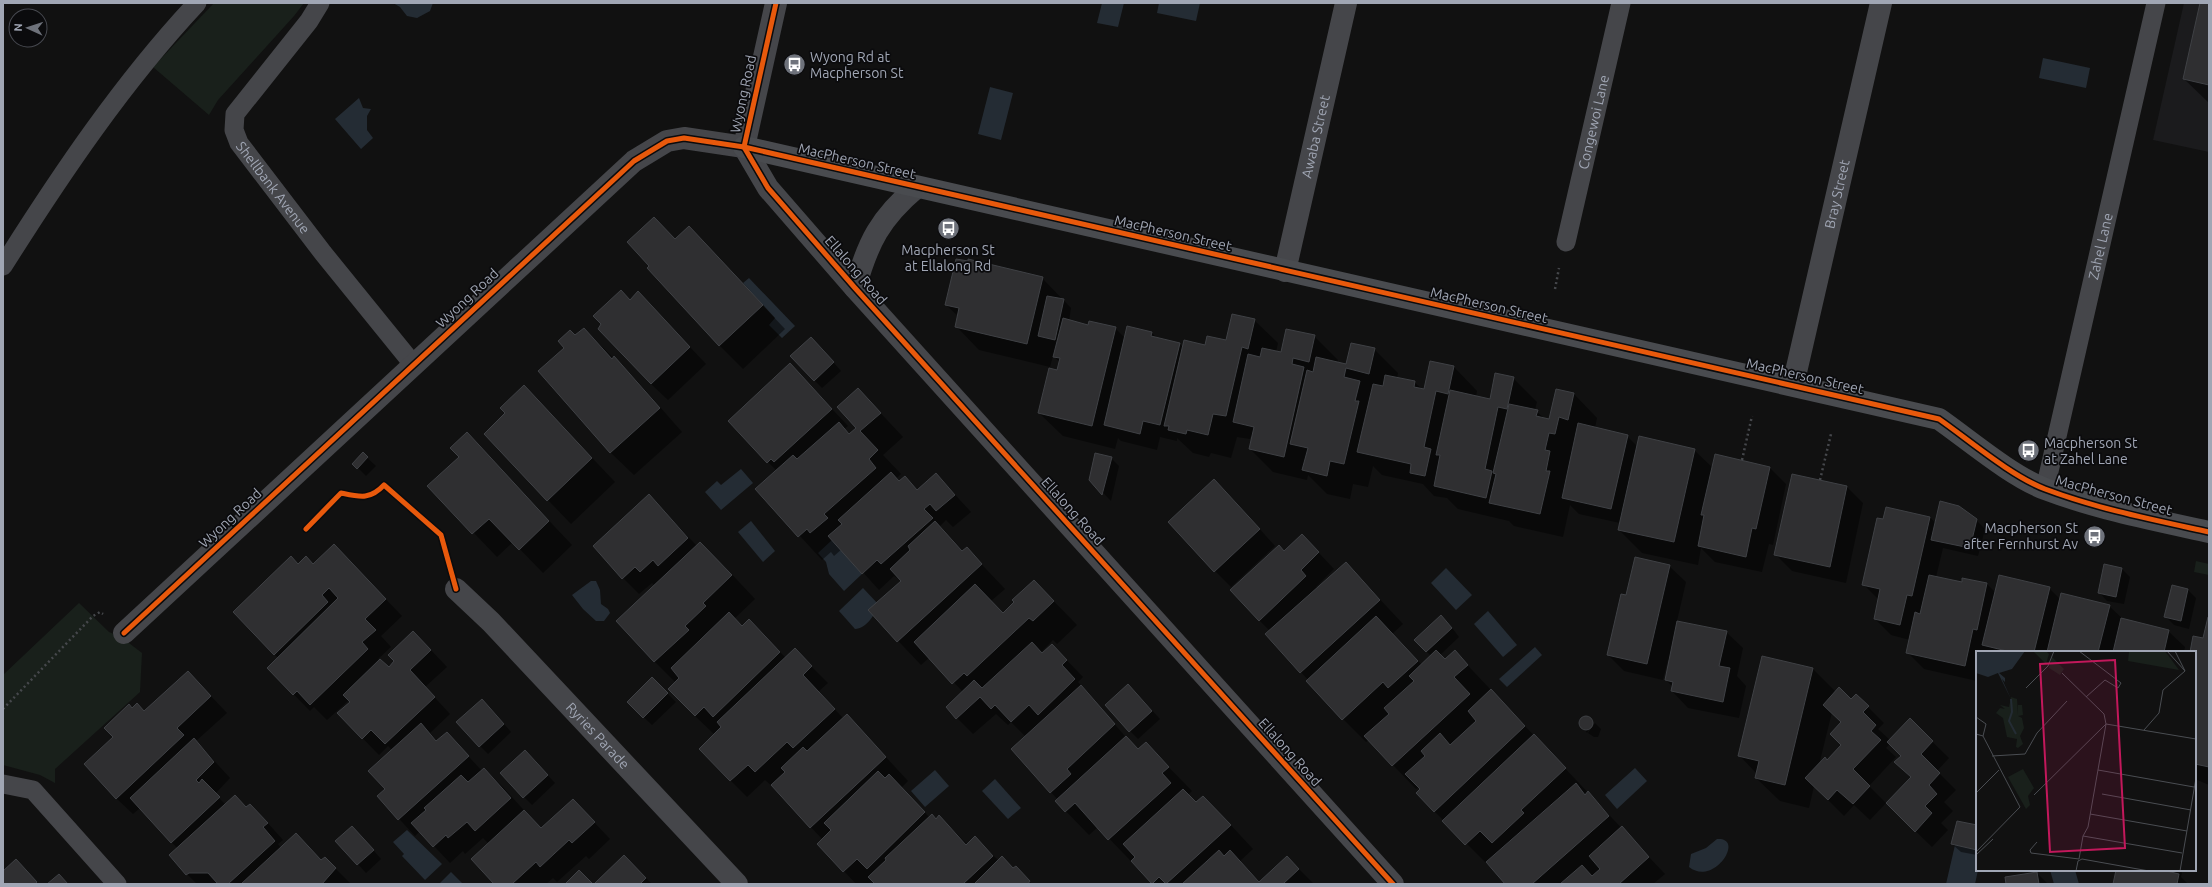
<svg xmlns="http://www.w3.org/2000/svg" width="2212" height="887" font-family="Ubuntu,sans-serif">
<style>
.built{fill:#1b1b1d}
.green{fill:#19201b}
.water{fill:#242c34}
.shadow{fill:#0007;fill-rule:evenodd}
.building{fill:#2f2f31;stroke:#3f4145}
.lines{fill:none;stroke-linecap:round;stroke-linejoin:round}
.path{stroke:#46484c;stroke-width:2.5;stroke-dasharray:2 3;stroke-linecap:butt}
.lane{stroke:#45464a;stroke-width:19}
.street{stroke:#45464a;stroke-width:22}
.secondary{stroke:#494b4f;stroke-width:22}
.cycleway-casing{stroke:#0b0b0d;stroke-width:8}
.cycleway{stroke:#e8590c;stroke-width:5}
.labels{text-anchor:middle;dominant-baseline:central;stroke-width:3.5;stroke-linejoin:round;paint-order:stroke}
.poi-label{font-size:14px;fill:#a0a6b4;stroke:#0b0b0d;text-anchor:start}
.street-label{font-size:14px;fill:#a0a6b4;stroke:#0b0b0d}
.inset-river{fill:none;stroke:#242c34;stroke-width:2}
.inset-road{fill:none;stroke:#4a4d52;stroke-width:1}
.view{fill:#c2185b;fill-opacity:0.15;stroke:#c2185b;stroke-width:2}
.inset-edge{fill:none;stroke:#a0a6b4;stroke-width:2}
</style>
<rect width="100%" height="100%" fill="#111"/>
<polygon class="built" points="2184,3 2209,3 2209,152 2153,140"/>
<g class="green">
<polygon points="214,3 304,3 294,16 218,100 209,115 153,67"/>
<polygon points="2196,561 2209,564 2209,575 2194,572"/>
<polygon points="79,603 109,632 121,637 142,653 140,692 55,769 55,783 40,775 3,765 3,675"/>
</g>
<g class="water">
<polygon points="393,3 433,3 430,11 417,18 407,16 400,7"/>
<polygon points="1102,3 1124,3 1118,27 1097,23"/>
<polygon points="1159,3 1200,3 1196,21 1157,13"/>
<polygon points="2043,58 2090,68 2086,88 2039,78"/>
<polygon points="990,87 1013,93 1001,140 978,134"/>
<polygon points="359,98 363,108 371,109 367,116 367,130 373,138 361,149 335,119"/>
<polygon points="749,278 795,326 782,338 769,325 775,318 743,283"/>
<polygon points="741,469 753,483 721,510 705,492 717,481 721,485"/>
<polygon points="751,521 775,551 763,562 738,532"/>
<polygon points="832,540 862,574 844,591 829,574 826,562 818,553"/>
<polygon points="1446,568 1472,595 1456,610 1431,583"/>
<polygon points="591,581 596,581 600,590 601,604 608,609 610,613 604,621 596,621 583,609 572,595"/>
<path d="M863,588L879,605C875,614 866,629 855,629L839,611Z"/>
<polygon points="1488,611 1517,645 1503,657 1474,624"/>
<polygon points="1535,647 1542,655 1507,687 1499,679"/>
<polygon points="1635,768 1647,781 1617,809 1605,795"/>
<polygon points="935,770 949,786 925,807 911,791"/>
<polygon points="995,779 1021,808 1008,819 982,791"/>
<polygon points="407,830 442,864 425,880 402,856 404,854 393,842"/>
<path d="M1717,839C1746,837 1714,887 1689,867L1691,854L1706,848Z"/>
<polygon points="1955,845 1977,850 1978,870 1975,884 1946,884"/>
<polygon points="2050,870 2075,870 2079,884 2054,884"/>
<polygon points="451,872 463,884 439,884"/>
</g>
<g class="shadow">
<polygon points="2201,3 2209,3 2209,103 2184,79"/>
<polygon points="689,228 785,329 743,369 719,345 676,240"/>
<polygon points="1042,278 1071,308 1069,321 1089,326 1115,328 1125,338 1152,333 1158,339 1180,344 1183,347 1205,346 1227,341 1254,320 1278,343 1276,352 1282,354 1314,336 1338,360 1337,363 1347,366 1374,349 1398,373 1397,378 1414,382 1422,389 1425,390 1454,367 1477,391 1476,397 1490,400 1513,378 1537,402 1535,410 1545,419 1550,420 1556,390 1574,394 1597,418 1595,428 1627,436 1637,446 1694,450 1713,468 1769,467 1786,484 1773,545 1769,544 1762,572 1715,562 1701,548 1698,565 1642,553 1619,530 1620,523 1579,514 1570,505 1563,537 1514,526 1509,521 1458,509 1447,498 1434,496 1423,484 1382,475 1373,466 1368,487 1353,484 1350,499 1327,494 1308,475 1307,480 1273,472 1250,449 1252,439 1250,437 1250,439 1237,437 1231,458 1211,453 1209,457 1193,453 1177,438 1177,441 1160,437 1157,450 1121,441 1118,438 1115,449 1063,436 1039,413 1060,362 1053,356 1050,367 979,350 956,326 958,316 946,305"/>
<polygon points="630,301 654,309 706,364 668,400 651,384"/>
<polygon points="584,329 637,381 682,432 634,475 610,452 575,336"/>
<polygon points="819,346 841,371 822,388 814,380"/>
<polygon points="790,364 848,426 844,429 850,434 857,428 858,389 903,437 883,455 901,474 897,478 900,482 905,478 918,491 936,474 971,512 953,527 946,520 940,526 964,552 967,549 1005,589 991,601 1003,613 1034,581 1077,625 1057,644 1053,640 1041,652 1043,654 1052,645 1083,677 1078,682 1130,742 1139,750 1146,744 1192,791 1188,795 1196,803 1203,797 1227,821 1253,849 1240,861 1260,882 1287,857 1314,884 1153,884 1098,827 1089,835 1056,801 1058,800 1051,792 1026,737 1011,722 1008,725 996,714 973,734 957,718 963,692 930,657 921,665 869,610 902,581 894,576 879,590 842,549 834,556 831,552 822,560 757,489 777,471 768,462"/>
<polygon points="524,386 615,482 571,524 548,500 507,413"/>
<polygon points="467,434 572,545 543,573 513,542 497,557 429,486 460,457"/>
<polygon points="363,454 376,466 366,476 354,464"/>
<polygon points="1111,458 1119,466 1111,501 1090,479"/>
<polygon points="1793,475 1847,487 1863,503 1846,583 1792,571 1776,555"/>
<polygon points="649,496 697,546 724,566 755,599 734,619 743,627 772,644 786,658 811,666 828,683 818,692 843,718 847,715 908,781 901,788 930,818 936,820 939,816 968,845 975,838 999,861 1013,869 1016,868 1032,884 856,884 844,871 823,840 773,787 765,780 747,797 731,781 701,749 715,735 695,716 676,683 654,661 655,586 652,583 639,594 623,578"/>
<polygon points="1231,497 1275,546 1231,587 1215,571"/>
<polygon points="1930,517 1936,524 1976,520 1985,529 1978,556 1943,548 1936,577 1962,583 1963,579 1987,584 1996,593 2049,588 2061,600 2109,606 2123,619 2168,631 2185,647 2184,652 1990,652 1988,650 1988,652 1977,652 1977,681 1924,669 1907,652 1910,640 1891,635 1875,619 1879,600 1863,584"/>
<polygon points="1284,552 1318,552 1334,569 1316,587 1318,588 1346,563 1403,624 1392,634 1422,665 1431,656 1415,640 1449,624 1459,637 1440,655 1445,660 1455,652 1665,874 1653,884 1507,884 1434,811 1419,787 1416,789 1369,740 1366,742 1343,719 1301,672 1270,631 1259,620"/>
<polygon points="350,562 402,616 381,636 391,647 378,659 380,661 389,669 429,648 447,667 425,687 450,714 430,733 437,741 447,733 482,771 484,769 501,785 541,829 573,800 610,839 589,859 586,856 557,882 553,878 546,884 496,884 489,844 483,838 465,854 463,851 450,863 420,831 415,836 378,796 386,789 392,750 388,746 379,755 339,714 351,702 349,700 327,720 314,707 310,711 268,668 278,658 235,612 298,565"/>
<polygon points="2105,565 2122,569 2130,577 2124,604 2107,601 2099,592"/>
<polygon points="1669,566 1686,582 1677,621 1726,632 1743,648 1737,676 1746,686 1739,718 1688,708 1672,691 1673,687 1666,680 1670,660 1668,660 1663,680 1624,671 1608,655 1626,596"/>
<polygon points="2173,586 2188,590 2196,598 2189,629 2174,625 2166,617"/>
<polygon points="2209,618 2209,785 2195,779 2195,652 2191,652 2204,639"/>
<path d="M1762,657L1813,669L1836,692L1851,700L1856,695L1884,723L1878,729L1890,740L1910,720L1949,758L1937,771L1956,790L1944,802L1953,811L1941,823L1948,830L1932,847L1904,820L1912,778L1896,762L1902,756L1890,744L1886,748L1896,757L1869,786L1886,803L1870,820L1854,805L1844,816L1814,786L1809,808L1780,801L1756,778L1757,774L1739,755ZM1832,712L1842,723L1843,746L1827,761L1819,765Z"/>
<polygon points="188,672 227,713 196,741 230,778 215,794 226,805 247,808 266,821 283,840 278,844 281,848 322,861 325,858 351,884 197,884 187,874 178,849 140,808 133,814 116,798 114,737 132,709 145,712"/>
<polygon points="652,678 676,702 652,725 628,702"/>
<polygon points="1136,693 1160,719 1138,739 1130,731"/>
<polygon points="490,708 511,732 488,754 480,746"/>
<polygon points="1587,717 1593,722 1587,733 1580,723 1583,718"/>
<polygon points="1595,723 1601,729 1598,737 1594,737 1588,733"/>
<polygon points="533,760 555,783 532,805 524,797"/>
<polygon points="1977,826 1977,855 1961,852 1952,844"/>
<polygon points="360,835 381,859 366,873 337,841"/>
<polygon points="624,856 652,884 596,884"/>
<polygon points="2117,870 2180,870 2182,873 2181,877 2188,884 2114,884"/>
<polygon points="2037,873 2048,884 2007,884"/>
</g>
<g class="building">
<polygon points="2200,3 2209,3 2209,85 2183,79"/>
<polygon points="654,217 675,239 689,226 763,305 719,346 647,268 649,266 627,242"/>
<polygon points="956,259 968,261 968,259 1043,277 1027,344 955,327 959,308 945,305"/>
<polygon points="621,290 630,300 638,291 690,347 651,384 598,329 601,324 593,316"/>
<polygon points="1047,296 1064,299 1055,340 1038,336"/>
<polygon points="1232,314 1255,319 1248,349 1242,347 1226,416 1213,414 1208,435 1187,430 1186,434 1168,430 1169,426 1164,426 1184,340 1205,345 1207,336 1226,340"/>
<polygon points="1063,318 1088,325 1089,321 1116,327 1092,426 1038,413 1049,368 1057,370 1060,358 1053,357"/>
<polygon points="1127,326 1152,332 1151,336 1180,343 1160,425 1143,421 1140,434 1104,425"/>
<polygon points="584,328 612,359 614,356 660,408 610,453 538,371 564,348 558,341 570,330 575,335"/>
<polygon points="1286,329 1315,335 1309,362 1293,358 1292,364 1304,367 1284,457 1249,449 1254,427 1233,422 1248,354 1260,357 1262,348 1281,352"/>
<polygon points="811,337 834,362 814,381 790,356"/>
<polygon points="1351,343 1375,348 1369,374 1346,368 1344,377 1360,381 1355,401 1359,401 1344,464 1330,461 1327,476 1302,470 1308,448 1290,444 1307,370 1313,372 1316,357 1346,364"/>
<polygon points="1430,361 1454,366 1448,394 1436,391 1424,447 1431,449 1425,476 1410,473 1411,464 1357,452 1373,384 1383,386 1385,375 1415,381 1414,387 1424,389"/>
<polygon points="790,363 832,409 774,462 771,459 767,463 728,421"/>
<polygon points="1495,373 1514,377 1507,409 1498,407 1485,469 1492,471 1486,498 1434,486 1440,455 1436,455 1450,390 1490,399"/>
<polygon points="524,385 592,458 547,501 484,434 505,413 500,408"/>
<polygon points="858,388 881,413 860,431 878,450 869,459 876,468 824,514 828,518 810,533 807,529 798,537 755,489 793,455 797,459 839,422 849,434 856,428 837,407"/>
<polygon points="1556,389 1574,393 1568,420 1559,417 1555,434 1549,433 1545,450 1550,451 1546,471 1550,471 1540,514 1489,503 1496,474 1493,473 1509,404 1538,410 1536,416 1549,419"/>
<polygon points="1578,423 1628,435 1611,509 1562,498"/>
<polygon points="467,432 549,521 519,550 489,519 472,534 427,486 459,457 450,448"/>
<polygon points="1639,436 1695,449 1674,542 1618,530"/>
<polygon points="363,452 368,457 357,469 352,464"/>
<polygon points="1095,453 1112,457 1102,495 1089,480"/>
<polygon points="1715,454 1770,467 1756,529 1752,528 1746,557 1698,546 1704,515 1701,515"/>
<polygon points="891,472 899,481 905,476 917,490 936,473 955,495 936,511 930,504 924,509 933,518 881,564 877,560 862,574 828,536 842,524 838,520"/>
<polygon points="1792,474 1847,486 1830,567 1774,555"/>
<polygon points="1214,479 1260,529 1214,572 1168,522"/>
<polygon points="649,494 688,538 658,566 653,560 640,572 635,567 622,579 593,546"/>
<polygon points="1940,501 1959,506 1977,519 1970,548 1931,540"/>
<polygon points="1886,507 1930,517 1912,596 1907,595 1900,625 1874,619 1880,589 1862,585 1877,518 1883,519"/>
<polygon points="935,521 962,551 967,547 982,564 897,642 868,610 901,581 890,569 910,550 908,546"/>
<polygon points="1302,534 1319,552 1301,570 1306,576 1259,621 1230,590 1279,545 1284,551"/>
<polygon points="700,542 732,575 703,603 706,606 685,626 689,630 654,662 616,621"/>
<polygon points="334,544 386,599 365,619 376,630 362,642 368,649 310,705 297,691 293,695 267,668 338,598 329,588 322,595 328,602 274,655 233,612 291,556 298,564 306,556 313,564"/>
<polygon points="1635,557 1670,565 1647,664 1607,655 1621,594 1626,595"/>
<polygon points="1346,562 1380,600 1300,673 1265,634"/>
<polygon points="2104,564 2122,568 2116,597 2098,593"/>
<polygon points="1929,575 1962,582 1962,578 1987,583 1977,630 1973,629 1965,666 1906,653 1915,612 1920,614"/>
<polygon points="1999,575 2050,587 2034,652 2011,652 1982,645"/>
<polygon points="1034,580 1054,601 1033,621 1029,618 967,676 964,673 952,684 914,642 975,584 1003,613 1014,602 1012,600"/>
<polygon points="2172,585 2188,589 2181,621 2164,617"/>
<polygon points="2061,593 2110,605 2098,652 2047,652"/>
<polygon points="729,612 742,626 749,619 780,652 713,717 704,707 695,716 668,689 679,678 671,668"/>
<polygon points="1441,615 1452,628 1426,652 1414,640"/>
<polygon points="1376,616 1418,661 1388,688 1383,682 1342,720 1306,681"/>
<polygon points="2208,617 2209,617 2209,767 2195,764 2195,652 2190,652 2193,636 2203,638"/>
<polygon points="2121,618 2169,630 2164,652 2113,652"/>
<polygon points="1677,621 1727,631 1719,666 1730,668 1723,702 1671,691 1673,682 1665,680"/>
<polygon points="413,631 431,650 410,670 435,697 385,744 371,730 362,739 337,713 350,702 343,695 380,659 389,667 394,661 388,655"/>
<polygon points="1032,642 1042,653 1052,644 1067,660 1062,665 1075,679 1038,715 1029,705 1011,722 995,705 991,709 980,697 956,719 946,707 974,680 982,688"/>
<polygon points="795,648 812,666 803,675 835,709 793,748 787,742 755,772 748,765 730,781 699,749 721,727 717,722"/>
<polygon points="1436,650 1445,659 1455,650 1468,665 1454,677 1470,694 1392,766 1364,736 1389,714 1384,708 1414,681 1409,676"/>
<polygon points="1762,656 1813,668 1785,785 1755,778 1759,761 1738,756"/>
<polygon points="188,671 211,696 177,728 184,735 116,799 84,764 113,737 104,728 129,704 132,708 137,703 144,711"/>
<polygon points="652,677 668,693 643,718 627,702"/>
<polygon points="1128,684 1152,711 1129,732 1105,705"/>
<polygon points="1081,685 1115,724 1067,769 1071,774 1050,793 1011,749"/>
<polygon points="1839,687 1851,699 1856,694 1869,706 1863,712 1876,725 1871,731 1881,740 1853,769 1870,786 1853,804 1837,790 1828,800 1805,778 1825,757 1827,760 1841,745 1830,734 1841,722 1823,705"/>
<polygon points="1491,689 1525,726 1434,812 1416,793 1420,789 1405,774 1425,756 1421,751 1440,733 1450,745 1476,721 1468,711"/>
<polygon points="482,699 504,724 479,747 456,722"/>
<polygon points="847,714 886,757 810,828 771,785 785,772 781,768 803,747 807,751"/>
<circle cx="1586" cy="723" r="7"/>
<polygon points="1910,718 1933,741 1921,754 1940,773 1929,785 1937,794 1925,806 1932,813 1915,832 1886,803 1911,777 1894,762 1901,756 1887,742"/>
<polygon points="421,723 436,741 447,732 469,756 398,820 377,796 385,789 368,771"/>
<polygon points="1534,734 1566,768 1521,810 1524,813 1492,843 1480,831 1465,845 1442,821"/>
<polygon points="1126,736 1138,749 1146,742 1169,767 1162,773 1171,783 1108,840 1075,803 1065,812 1055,801"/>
<polygon points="194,738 214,762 196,780 199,783 202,779 220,797 171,843 130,798"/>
<polygon points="525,750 548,775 523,798 500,773"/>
<polygon points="484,768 511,798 475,831 467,822 448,838 446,835 433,847 411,823 426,810 424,808 461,775 468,782"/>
<polygon points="878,771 885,778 889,774 925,812 867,869 857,859 843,872 817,844 831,830 824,823"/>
<polygon points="1576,783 1585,795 1588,791 1609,816 1532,884 1505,884 1486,862"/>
<polygon points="1183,789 1196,802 1203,796 1231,825 1166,884 1159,877 1152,884 1131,861 1135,857 1123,844"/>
<polygon points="235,795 246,807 250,804 268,823 263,827 275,841 228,884 218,884 208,873 189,873 186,875 169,855"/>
<polygon points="573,799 595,822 572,843 569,840 540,867 536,862 512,884 494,884 471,859 524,810 541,828"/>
<polygon points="932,814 936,819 939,815 966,845 975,836 993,856 963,884 875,884 868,877 886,860 885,858"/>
<polygon points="1957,821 1977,825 1977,850 1951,844"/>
<polygon points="352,826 374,850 357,865 335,841"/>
<polygon points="1622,826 1649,857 1619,884 1560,884 1582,865 1592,876 1600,869 1589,856"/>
<polygon points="296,833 321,860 325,857 336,868 322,884 241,884"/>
<polygon points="1219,850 1224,856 1230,850 1259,882 1287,856 1299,869 1283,884 1182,884"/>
<polygon points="624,855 646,878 640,884 594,884"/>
<polygon points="1002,856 1013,868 1016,866 1030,881 1028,884 974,884"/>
<polygon points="16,859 37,882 35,884 3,884 3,871"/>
<polygon points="579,870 593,884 565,884"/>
<polygon points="2116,870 2163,870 2179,874 2177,884 2113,884"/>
<polygon points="2037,872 2039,884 2006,884 2005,877"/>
<polygon points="59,874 68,884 47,884"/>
</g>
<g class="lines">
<g class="path">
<polyline points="1555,289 1559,268"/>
<polyline points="1742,460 1752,416"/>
<polyline points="1820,480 1831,434"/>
<polyline points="3,709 93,616 100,612 103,614"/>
</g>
<g class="lane">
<path id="s1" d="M320,3L309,21L235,114L234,130L239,143L323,253L413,364"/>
<path id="s2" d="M1566,242L1621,3"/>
<path d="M3,266C61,174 123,82 197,3"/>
<path id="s3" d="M2045,489L2156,3"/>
<polyline points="3,784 33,790 117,884"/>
</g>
<g class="street">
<polyline points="744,147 768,188 855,288 1393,884"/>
<polyline points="744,147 776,3"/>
<path id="s4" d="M1285,271L1346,3"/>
<path d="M855,288C868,242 880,218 917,187"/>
<path id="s5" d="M1793,385L1881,3"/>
<path id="s6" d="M456,589L491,622L737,884"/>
<polyline points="124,633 634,161 667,141 684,138 744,147"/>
</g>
<path class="secondary" d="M744,147L1939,419C1969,440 2011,476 2045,489C2098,509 2154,520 2209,532"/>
<defs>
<g id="cycleway">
<polyline points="744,147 768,188 855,288 1393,884"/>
<polyline points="744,147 776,3"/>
<path d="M306,529L341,493C360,497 370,500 384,485L441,535L456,589"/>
<path d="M124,633L634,161L667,141L684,138L744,147L1939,419C1969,440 2011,476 2045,489C2098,509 2154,520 2209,532"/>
</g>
</defs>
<use href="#cycleway" class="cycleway-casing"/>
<use href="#cycleway" class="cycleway"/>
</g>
<defs>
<symbol id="bus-disc" viewBox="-11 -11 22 22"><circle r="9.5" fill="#6e727b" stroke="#0b0b0d"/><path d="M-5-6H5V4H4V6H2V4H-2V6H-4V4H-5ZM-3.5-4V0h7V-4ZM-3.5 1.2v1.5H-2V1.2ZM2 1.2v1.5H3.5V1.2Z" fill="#fff"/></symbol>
</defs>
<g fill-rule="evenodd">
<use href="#bus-disc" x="782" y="52" width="25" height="25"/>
<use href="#bus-disc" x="936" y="216" width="25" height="25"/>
<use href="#bus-disc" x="2016" y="438" width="25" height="25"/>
<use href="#bus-disc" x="2082" y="524" width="25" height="25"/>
</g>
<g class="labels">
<g class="poi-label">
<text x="810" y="57">Wyong Rd at<tspan x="810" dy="16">Macpherson St</tspan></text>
<text x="948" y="250" text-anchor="middle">Macpherson St<tspan x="948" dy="16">at Ellalong Rd</tspan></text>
<text x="2044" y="443">Macpherson St<tspan x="2044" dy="16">at Zahel Lane</tspan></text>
<text x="2078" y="528" text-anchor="end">Macpherson St<tspan x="2078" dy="16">after Fernhurst Av</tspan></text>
</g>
<g class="street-label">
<text transform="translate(743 94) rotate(-78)">Wyong Road</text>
<text stroke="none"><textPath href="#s2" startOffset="123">Congewoi Lane</textPath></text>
<text stroke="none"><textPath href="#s4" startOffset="138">Awaba Street</textPath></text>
<text transform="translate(857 161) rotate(13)">MacPherson Street</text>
<text stroke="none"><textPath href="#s1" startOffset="226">Shellbank Avenue</textPath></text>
<text stroke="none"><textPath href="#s5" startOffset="196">Bray Street</textPath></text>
<text transform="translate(1173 233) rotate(13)">MacPherson Street</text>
<text stroke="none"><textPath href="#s3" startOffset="249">Zahel Lane</textPath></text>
<text transform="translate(856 270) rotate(49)">Ellalong Road</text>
<text transform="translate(467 298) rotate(-43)">Wyong Road</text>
<text transform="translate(1489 305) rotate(13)">MacPherson Street</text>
<text transform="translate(1805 376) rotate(13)">MacPherson Street</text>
<text transform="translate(2114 495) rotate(15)">MacPherson Street</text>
<text transform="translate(1073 511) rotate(48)">Ellalong Road</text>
<text transform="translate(230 518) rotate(-43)">Wyong Road</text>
<text stroke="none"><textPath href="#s6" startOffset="204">Ryries Parade</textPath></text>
<text transform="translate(1290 752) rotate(48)">Ellalong Road</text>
</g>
</g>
<g transform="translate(1976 651)">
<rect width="220" height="220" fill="#111"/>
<path d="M57,0H70L73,3L70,13ZM163,0H189L203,19L152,10L153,1ZM76,6L88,18L84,24L73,17ZM35,46L41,48L42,64V54H46L47,64L42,65L46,67L48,77L44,85L47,93L42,97L40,96L41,88L31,86L27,67L20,62L24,57L29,58L24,54L33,56ZM47,118L58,137L52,145L54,154L50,158L32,126Z" fill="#19201b"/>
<path d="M0,0H49L36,18L23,22L29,27V31L26,28L35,48L22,22L12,26L0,22Z" fill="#242c34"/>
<path class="inset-river" d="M35,48L36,61L33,70L40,83"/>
<path class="inset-road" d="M103,0L145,32L142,37L129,29L110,46M199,0L209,20M50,37L72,15L78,0M0,66L10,73L7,85M130,73L220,88M168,79L183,62L187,39L209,20L191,0M0,83L7,85L44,156L0,201M16,105L49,103L61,82L91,50M122,119L218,136M0,142L23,119M126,143L215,159M58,144L130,73M114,163L211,180M107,185L206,202M61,191L54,199L55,202L103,208L107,185L112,176L130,73L128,63L86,22M0,204L17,188M100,220L102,210L106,208L173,220M204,220L220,127"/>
<path class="view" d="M139,9L149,197L74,201L64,13Z"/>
<rect width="220" height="220" class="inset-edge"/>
</g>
<rect width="2212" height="887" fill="none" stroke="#a0a6b4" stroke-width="8"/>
<g transform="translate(28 28) rotate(273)"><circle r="19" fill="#0b0b0d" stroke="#474950"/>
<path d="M0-3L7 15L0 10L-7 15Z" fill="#6e727b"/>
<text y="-6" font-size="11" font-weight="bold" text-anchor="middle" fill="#a0a6b4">N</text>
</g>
</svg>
